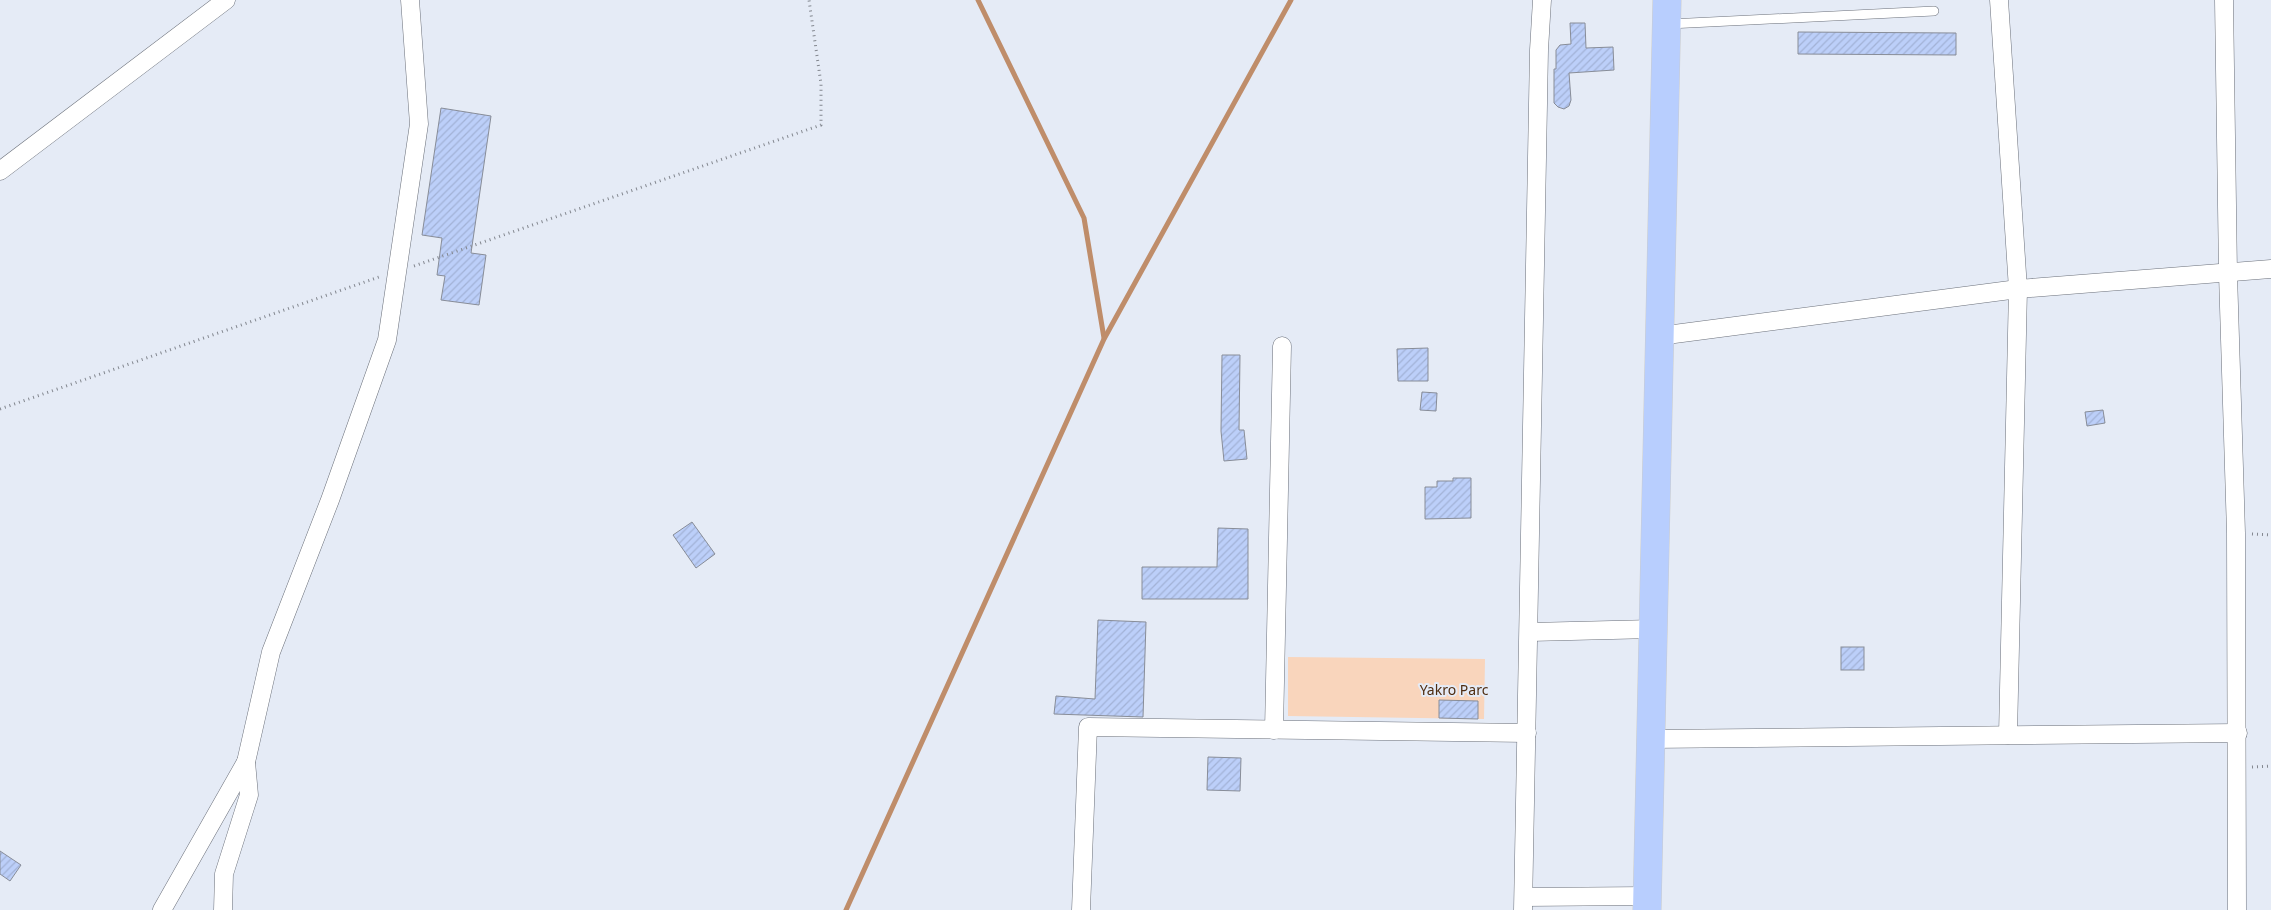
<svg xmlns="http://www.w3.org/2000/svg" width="2271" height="910" font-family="'Noto Sans',sans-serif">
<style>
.green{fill:#f9d5bc}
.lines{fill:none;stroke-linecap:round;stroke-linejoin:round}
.stream{stroke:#bf8d6a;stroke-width:5}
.building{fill:url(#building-hatch);stroke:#888d98}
.service-casing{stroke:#6b707a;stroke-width:10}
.minor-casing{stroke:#6b707a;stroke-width:19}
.trunk-casing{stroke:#cbcccd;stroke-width:29}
.path{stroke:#83878f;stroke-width:3;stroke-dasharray:1 4;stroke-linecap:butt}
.service{stroke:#fff;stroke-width:9}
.minor{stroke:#fff;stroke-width:18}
.trunk{stroke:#b8cefe;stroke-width:28}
.labels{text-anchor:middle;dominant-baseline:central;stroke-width:4;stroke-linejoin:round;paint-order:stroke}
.park-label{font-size:14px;fill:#4f2d11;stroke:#e5ebf6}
</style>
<defs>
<pattern id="building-hatch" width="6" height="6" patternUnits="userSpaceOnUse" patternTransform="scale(1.25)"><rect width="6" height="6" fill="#bccff9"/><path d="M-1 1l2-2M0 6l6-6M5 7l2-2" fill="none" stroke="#a2b2d6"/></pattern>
</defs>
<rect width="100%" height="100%" fill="#e5ebf6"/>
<polygon class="green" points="1288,657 1485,659 1484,719 1288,716"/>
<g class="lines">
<g class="stream">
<polyline points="978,0 1084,218 1104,338"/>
<polyline points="846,910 1104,339 1291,0"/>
</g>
</g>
<g class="building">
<polygon points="1570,23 1585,23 1586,48 1613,47 1614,70 1569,73 1571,100 1569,106 1564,109 1558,107 1554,103 1554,69 1556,69 1556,50 1560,45 1571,44"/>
<polygon points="1798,32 1956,33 1956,55 1798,54"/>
<polygon points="441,108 491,116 471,253 486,255 479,305 441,300 445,276 437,275 442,238 422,235"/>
<polygon points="1428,348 1428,381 1398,381 1397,349"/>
<polygon points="1222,355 1240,355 1239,430 1244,430 1247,459 1224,461 1221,431"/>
<polygon points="1422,392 1437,393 1436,411 1420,410"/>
<polygon points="2103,410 2105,423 2087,426 2085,412"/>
<polygon points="1453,478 1471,478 1471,518 1425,519 1425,487 1437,487 1437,481 1453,481"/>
<polygon points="692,522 715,554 696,568 673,535"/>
<polygon points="1218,528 1248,529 1248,599 1142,599 1142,567 1217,567"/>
<polygon points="1098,620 1146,622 1143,717 1054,714 1056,696 1095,699"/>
<rect x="1841" y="647" width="23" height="23"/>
<polygon points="1439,700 1478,701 1478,719 1439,718"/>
<polygon points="1208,757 1241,758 1240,791 1207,790"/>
<polygon points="0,851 21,865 10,881 0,874"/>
</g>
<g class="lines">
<defs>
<polyline id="service" points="1669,24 1934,11"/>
<g id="minor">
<polyline points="1999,0 2018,289 2008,735"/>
<polyline points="2224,0 2228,274 2236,533 2237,910"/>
<polyline points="0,171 226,0"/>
<polyline points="1659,336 2018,289 2271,269"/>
<polyline points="1530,632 1653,629"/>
<polyline points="1274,730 1282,346"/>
<polyline points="1650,739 2238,733"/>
<polyline points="1524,897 1647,896"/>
<polyline points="162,910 246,762"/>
<polyline points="223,910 224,874 249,795 246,762 271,652 330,500 387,340 419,124 410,0"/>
<polyline points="1081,910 1088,727 1527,733"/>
<polyline points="1523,910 1539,50 1542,0"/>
</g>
<polyline id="trunk" points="1647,910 1667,0"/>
</defs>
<use href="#service" class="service-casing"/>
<use href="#minor" class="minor-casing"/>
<use href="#trunk" class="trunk-casing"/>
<g class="path">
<polyline points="414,266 821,125 821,84 809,0"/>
<polyline points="0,409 379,277"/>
<polyline points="2252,534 2271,535"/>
<polyline points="2252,767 2271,766"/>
</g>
<use href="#service" class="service"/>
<use href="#minor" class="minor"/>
<use href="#trunk" class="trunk"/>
</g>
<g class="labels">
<g class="park-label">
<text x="1454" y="689">Yakro Parc</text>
</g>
</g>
</svg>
